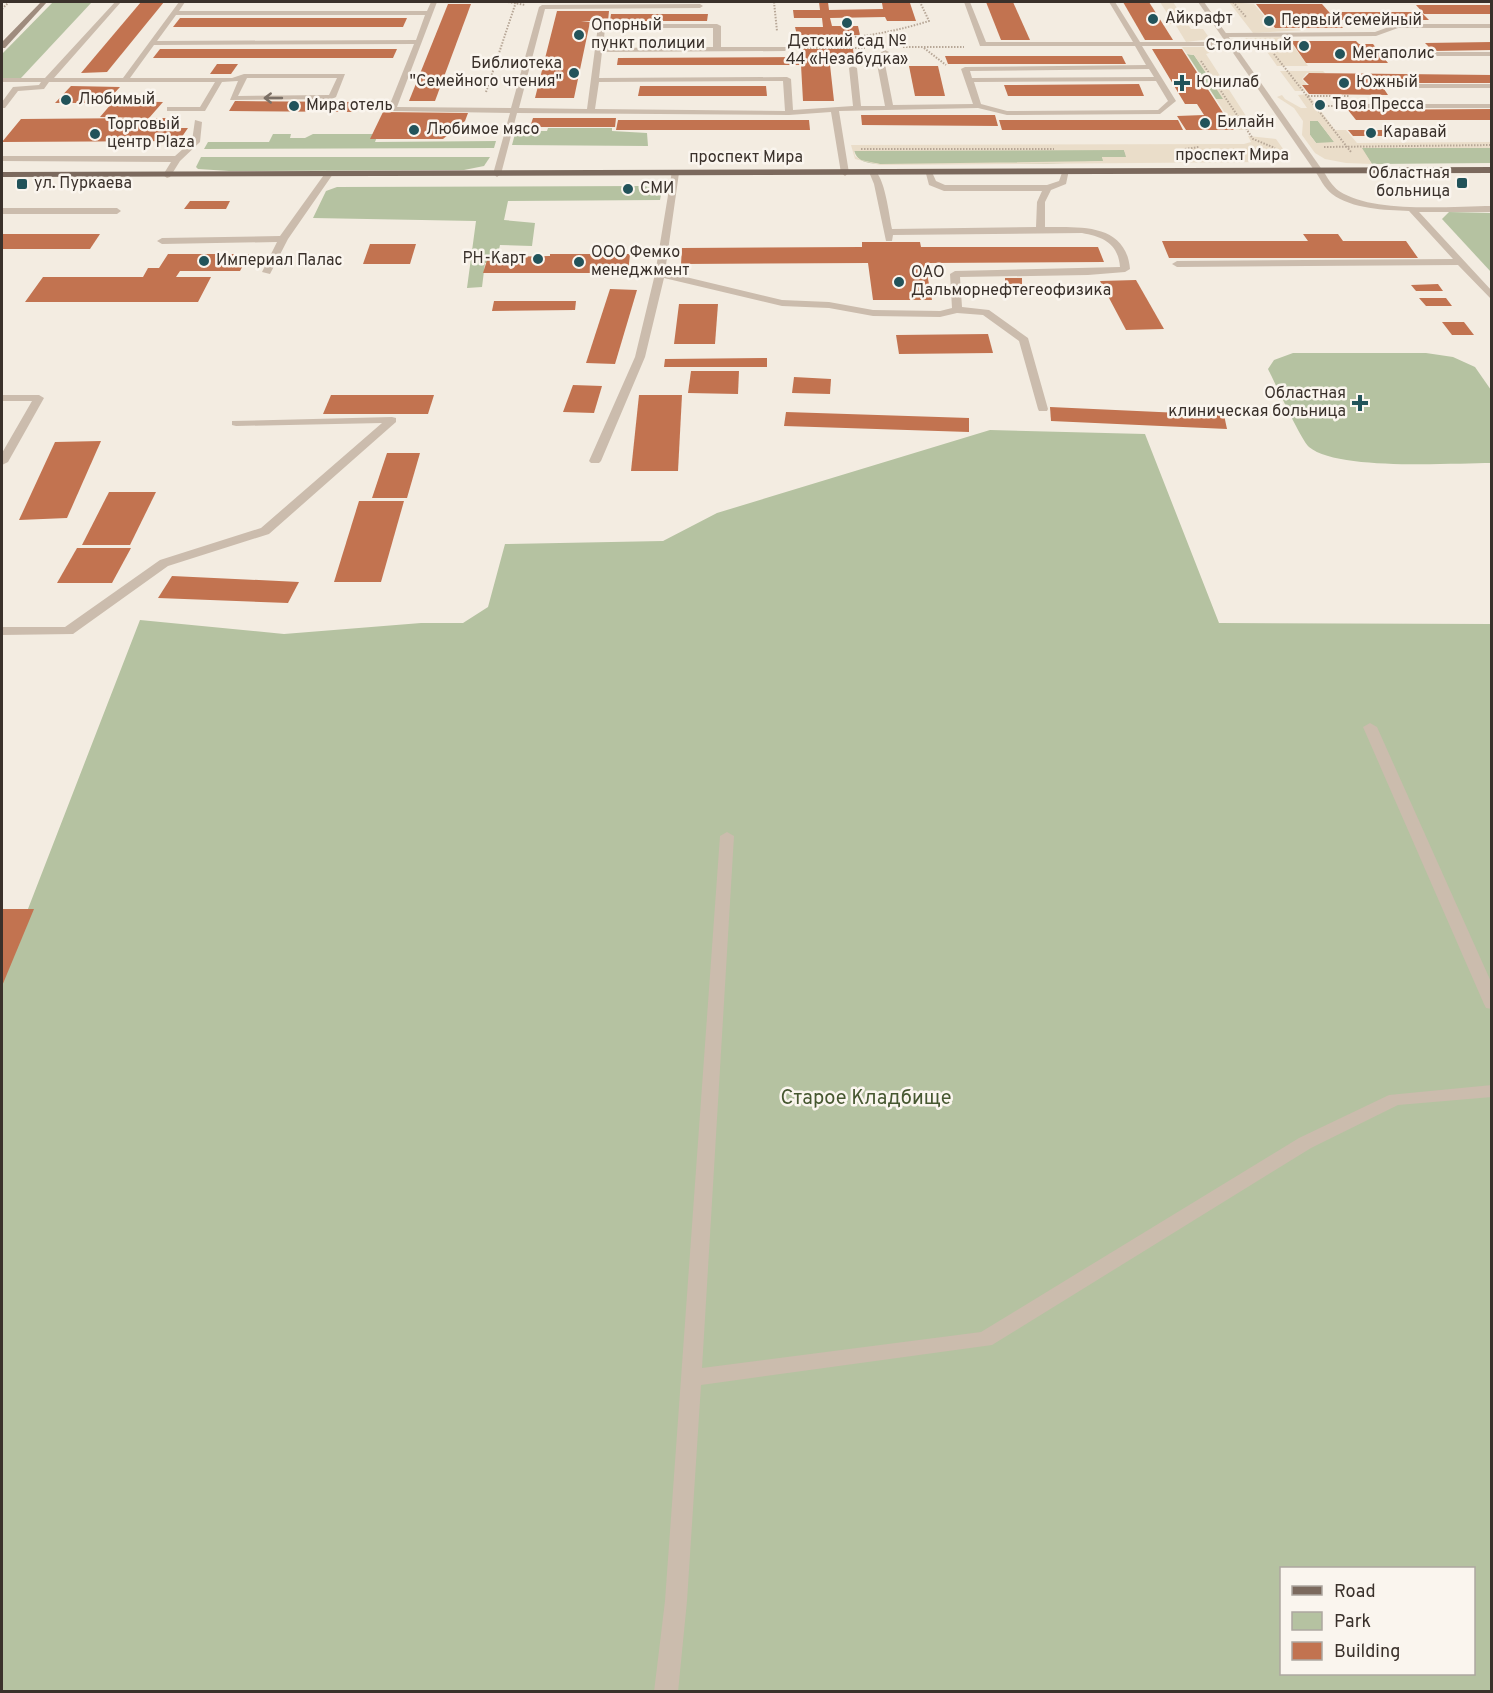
<svg xmlns="http://www.w3.org/2000/svg" width="1493" height="1693" font-family="Overpass,sans-serif">
<style>
.green{fill:#b5c2a1;fill-rule:evenodd}
.plaza{fill:#eaddc9;fill-rule:evenodd}
.building{fill:#c27350}
.lines{fill:none;stroke-linecap:round;stroke-linejoin:round}
.path{stroke:#b7a797;stroke-width:2;stroke-dasharray:1.5 1.5;stroke-linecap:butt}
.service{fill:#cbbcad;fill-rule:evenodd}
.tertiary{fill:#cbbcad;fill-rule:evenodd}
.secondary{fill:#9f8c7e;fill-rule:evenodd}
.primary{fill:#7b695d;fill-rule:evenodd}
.oneway{stroke:#7b7066}
.poi-dot{fill:#22535a;stroke:#faf5ee;stroke-width:2}
.labels{text-anchor:middle;dominant-baseline:central;stroke-width:5;stroke-linejoin:round;paint-order:stroke}
.far-poi-label{font-size:16px;fill:#3a312b;stroke:#faf5ee;text-anchor:start}
.far-street-label{font-size:16px;fill:#3a312b;stroke:#faf5ee}
.park-label{font-size:20px;fill:#465730;stroke:#faf5ee}
</style>
<rect width="100%" height="100%" fill="#f3ece1"/>
<g class="green">
<polygon points="53,2 92,2 21,78 2,79 2,54"/>
<polygon points="1187,54 1194,55 1224,99 1216,99"/>
<polygon points="1310,121 1318,121 1335,143 1316,143 1310,135"/>
<polygon points="548,128 612,128 612,131 647,133 648,146 512,145 515,134 525,131 547,131"/>
<polygon points="273,134 291,134 290,138 305,138 313,134 378,134 375,142 496,141 494,148 204,149 208,142 269,142"/>
<polygon points="1361,148 1491,148 1491,163 1372,164"/>
<path d="M854,150H1124L1127,157H1102L1104,161L1046,164H880C869,163 857,163 854,150Z"/>
<polygon points="201,157 490,157 484,166 464,170 229,171 198,169 196,167"/>
<polygon points="644,186 662,190 660,200 508,201 504,220 535,223 532,246 500,245 496,262 485,263 482,287 467,288 476,221 313,218 326,191 337,187"/>
<polygon points="1449,212 1491,213 1491,272 1442,219"/>
<path d="M1293,353H1426L1453,357L1475,367L1491,390V463C1452,463 1338,471 1309,447C1301,440 1275,383 1268,369L1274,360Z"/>
<path d="M990,430L1145,434L1219,623L1491,624V1691H2V976L140,620L284,634L421,623H463L488,607L505,544L663,541L717,513ZM1282,1568H1474V1674H1282Z"/>
</g>
<g class="plaza">
<polygon points="1160,2 1173,2 1191,29 1203,29 1210,39 1186,42 1175,24 1165,24 1163,22 1172,21"/>
<polygon points="1229,2 1254,4 1274,28 1304,30 1253,33"/>
<polygon points="1287,37 1308,66 1277,66 1260,42 1243,38"/>
<polygon points="1182,47 1207,47 1218,50 1206,54 1255,130 1236,130 1216,99 1223,99 1194,55 1187,54"/>
<polygon points="1280,71 1323,71 1325,73 1307,73 1302,79 1307,85 1301,85 1305,91 1295,91"/>
<path d="M1308,94L1335,130H1346L1357,143L1491,142V148H1362L1372,164L1346,163L1325,159L1315,153L1302,135L1303,121L1294,108L1277,97L1282,95L1285,99L1301,108H1307L1298,95ZM1310,121H1318L1334,142L1316,143L1310,135Z"/>
<path d="M1248,136L1276,139L1286,153L1278,159L1262,162L880,165L855,159L851,145L1244,144L1251,142ZM1124,150L1126,157H1102L1103,161L880,164L861,160L855,156L854,151Z"/>
</g>
<g class="building">
<polygon points="141,2 164,2 107,72 81,73"/>
<polygon points="819,2 828,2 829,10 883,9 882,3 910,3 916,21 887,21 885,17 830,18 832,26 858,26 860,35 797,35 795,27 823,27 822,18 794,18 793,10 820,10"/>
<polygon points="986,2 1013,2 1030,40 1001,40"/>
<polygon points="1123,2 1149,2 1173,40 1145,40"/>
<polygon points="448,4 471,4 435,101 409,101"/>
<polygon points="1256,4 1322,4 1343,28 1275,28"/>
<polygon points="1416,5 1492,5 1492,14 1424,14"/>
<polygon points="557,11 609,11 608,21 581,21 590,22 574,98 535,98"/>
<polygon points="1333,12 1421,12 1429,20 1340,20"/>
<polygon points="611,14 708,14 707,21 610,21"/>
<polygon points="180,18 407,18 403,27 173,27"/>
<polygon points="1291,41 1356,41 1359,44 1373,44 1388,63 1306,63"/>
<polygon points="1492,42 1492,50 1433,51 1425,43"/>
<polygon points="160,49 397,49 393,58 153,58"/>
<polygon points="803,49 853,49 855,65 830,65 834,101 803,101 801,65 617,65 618,58 805,57"/>
<polygon points="1152,49 1182,49 1234,130 1186,130 1177,116 1204,115 1197,104 1185,104"/>
<polygon points="945,56 1122,56 1126,64 948,64"/>
<polygon points="217,64 238,64 231,74 210,74"/>
<polygon points="909,66 938,66 945,96 915,96"/>
<polygon points="1309,73 1492,75 1492,83 1380,83 1388,95 1309,94 1302,85 1309,85 1303,79"/>
<polygon points="1139,84 1144,96 1008,96 1004,85"/>
<polygon points="71,86 120,87 107,101 163,102 149,118 176,118 169,128 188,128 179,141 2,142 21,119 143,118 100,117 112,103 55,103"/>
<polygon points="640,86 766,86 767,96 638,96"/>
<polygon points="235,101 358,102 353,112 229,111"/>
<polygon points="1492,109 1492,120 1356,120 1348,110"/>
<polygon points="383,112 468,113 465,121 443,139 370,139"/>
<polygon points="861,115 995,115 998,126 862,125"/>
<polygon points="533,118 616,118 615,127 530,127"/>
<polygon points="618,120 809,120 810,130 616,130"/>
<polygon points="999,120 1178,120 1183,130 1002,130"/>
<polygon points="1348,130 1389,130 1393,136 1353,136"/>
<polygon points="190,201 230,201 226,209 184,209"/>
<polygon points="2,234 100,234 90,249 2,249"/>
<polygon points="1303,234 1338,234 1343,241 1406,241 1418,258 1169,258 1162,241 1308,241"/>
<polygon points="862,242 920,242 921,247 1098,247 1104,262 925,263 932,300 873,300 868,263 681,264 682,248 862,247"/>
<polygon points="370,244 416,244 410,264 363,264"/>
<polygon points="168,254 249,254 240,271 180,271 176,277 211,277 198,302 25,302 43,277 143,277 148,268 159,268"/>
<polygon points="550,254 630,254 628,273 483,273 488,257 550,256"/>
<polygon points="1005,278 1022,278 1022,286 1005,285"/>
<polygon points="1136,280 1164,329 1126,330 1100,281"/>
<polygon points="1438,284 1443,291 1416,291 1411,285"/>
<polygon points="610,289 637,290 615,364 586,363"/>
<polygon points="1419,298 1446,298 1452,306 1426,306"/>
<polygon points="494,301 576,301 575,310 492,311"/>
<polygon points="679,304 718,304 715,344 674,344"/>
<polygon points="1442,322 1464,322 1474,335 1452,335"/>
<polygon points="988,334 993,353 899,354 896,335"/>
<polygon points="767,358 767,367 664,367 665,359"/>
<polygon points="691,371 739,371 738,394 688,393"/>
<polygon points="794,377 831,379 830,394 792,393"/>
<polygon points="573,385 602,386 594,413 563,412"/>
<polygon points="331,395 434,395 428,414 323,414"/>
<polygon points="639,395 682,395 678,471 631,471"/>
<polygon points="1050,407 1224,415 1227,429 1051,421"/>
<polygon points="786,412 969,418 969,432 784,426"/>
<polygon points="101,441 67,518 19,520 55,442"/>
<polygon points="387,453 420,453 407,498 372,498"/>
<polygon points="109,492 156,492 130,545 82,545"/>
<polygon points="359,501 404,501 381,582 334,582"/>
<polygon points="77,548 131,548 112,583 57,583"/>
<polygon points="172,576 299,582 288,603 158,598"/>
<polygon points="2,909 34,909 2,986"/>
</g>
<g class="lines">
<g class="path">
<polyline points="508,2 525,5"/>
<polyline points="774,2 777,31"/>
<polyline points="1233,2 1246,17"/>
<polyline points="2,9 9,2"/>
<path d="M801,38C845,41 887,34 929,21L920,2"/>
<polyline points="903,47 964,47"/>
<polyline points="804,48 865,48"/>
<polyline points="924,48 946,65"/>
<polyline points="1274,54 1351,152"/>
<polyline points="1201,61 1253,139 1275,148"/>
<polyline points="486,92 516,2"/>
<polyline points="1308,96 1349,96"/>
<polyline points="1316,106 1348,106"/>
<polyline points="1324,147 1492,145"/>
<polyline points="861,149 1054,149"/>
<polyline points="1185,149 1199,147"/>
</g>
<g class="service">
<path d="M115,2H121L54,78H123L179,2H185L179,11H427L431,2H437L397,107L511,108L539,7L542,5L700,4L703,6L700,8L545,9L519,108L587,109L598,26L602,24H717L721,26V47H788L785,51L602,52L599,78L787,77L791,79L793,110L853,106L849,68L853,66L857,68L861,106H885L877,64L881,52L885,50L889,52L885,64L893,105L973,104L961,69L965,67L1146,65L1135,46H980L964,2H970L986,42H1133L1109,2H1115L1140,42H1232L1236,44L1232,46H1142L1176,101L1160,114L1007,115L978,108L839,111L849,173L845,176L841,173L831,112L789,115L517,113L501,174L497,177L493,174L510,113L392,111L388,109L414,44L154,45L130,78H232L244,74H345L336,97L332,99L230,100L238,81L222,82L205,111H167V107H200L215,82H49L44,89L18,91L5,108H2V102L13,87L39,85L41,82H2V78H45ZM176,15H425L416,40L157,41ZM605,28H713V47L603,48ZM1149,69L1154,77L972,78L970,71ZM247,78H337L329,95L238,96ZM783,81L785,111L595,109L599,82ZM1156,81L1168,101L1158,110L1007,111L981,104L974,82Z"/>
<polygon points="1397,24 1492,24 1492,28 1398,28 1376,36 1226,37 1222,35 1226,33 1375,32"/>
<polygon points="1424,52 1492,52 1492,56 1421,56"/>
<rect x="1402" y="84" width="90" height="4"/>
<rect x="1362" y="104" width="130" height="4"/>
<polygon points="195,120 202,122 200,142 180,161 170,177 167,178 163,175 171,162 2,161 2,156 175,156 192,141"/>
<path d="M873,169C885,176 889,215 892,229L1036,227L1037,202L1042,191H944L929,185L925,170H931L936,181L945,185H1047L1059,181L1063,170H1069L1066,184L1051,190L1045,202V227C1080,227 1126,223 1130,269L1125,272L1088,275L960,277L962,307L989,310L1028,338L1048,409L1047,411H1039L1038,409L1019,341L983,315L957,313L940,317L873,316L829,308L782,306L664,278L645,357L601,461L599,463H591L589,461L635,357L655,274L672,171L679,173L665,272L782,300L829,302L873,310L940,311L952,308L950,274L955,271L1120,267C1118,243 1103,237 1082,233L893,235L892,241H886L874,184L869,172Z"/>
<path d="M1316,169H1322C1327,177 1332,186 1339,191C1374,214 1451,206 1492,206V212H1419L1492,291V300L1458,265L1177,267L1172,264L1177,261L1453,259L1409,211C1385,210 1352,209 1332,194C1324,188 1320,178 1315,171Z"/>
<polygon points="326,172 333,174 288,239 270,274 262,272 277,242 162,244 157,241 162,238 280,236"/>
<polygon points="2,208 117,208 121,211 117,214 2,214"/>
<polygon points="2,395 39,395 44,398 8,462 2,465 2,453 32,401 2,401"/>
<polygon points="392,417 396,418 396,422 269,534 168,566 73,634 2,635 2,627 65,627 160,560 261,528 382,423 236,426 232,425 232,421"/>
<polygon points="1370,723 1377,727 1492,984 1492,1009 1486,1008 1484,1004 1363,727"/>
<polygon points="727,832 734,836 702,1368 981,1332 1299,1138 1389,1095 1492,1085 1492,1097 1398,1105 1311,1148 992,1345 701,1385 687,1601 678,1692 654,1692 665,1601 720,836"/>
</g>
<polygon class="tertiary" points="1198,2 1204,2 1323,171 1322,173 1316,173"/>
<polygon class="secondary" points="41,2 47,2 5,48 2,48 2,42"/>
<polygon class="primary" points="1492,167 1492,173 2,177 2,172"/>
</g>
<defs><path id="oneway-shaft" d="M-6 0H5M1.5-3L5.5 0L1.5 3" fill="none" stroke-width="1.6" stroke-linecap="round" stroke-linejoin="round" transform="scale(1.5)"/></defs>
<use class="oneway" href="#oneway-shaft" transform="translate(273 98) rotate(180)"/>
<g class="poi-dot">
<circle cx="1153" cy="19" r="6"/>
<circle cx="1269" cy="21" r="6"/>
<circle cx="847" cy="23" r="6"/>
<circle cx="579" cy="35" r="6"/>
<circle cx="1304" cy="46" r="6"/>
<circle cx="1340" cy="54" r="6"/>
<circle cx="574" cy="73" r="6"/>
<path d="M1179 74h6v6h6v6h-6v6h-6v-6h-6v-6h6z"/>
<circle cx="1344" cy="83" r="6"/>
<circle cx="66" cy="100" r="6"/>
<circle cx="1320" cy="105" r="6"/>
<circle cx="294" cy="106" r="6"/>
<circle cx="1205" cy="123" r="6"/>
<circle cx="414" cy="130" r="6"/>
<circle cx="1371" cy="133" r="6"/>
<circle cx="95" cy="134" r="6"/>
<rect x="1456" y="177" width="12" height="12" rx="3"/>
<rect x="16" y="178" width="12" height="12" rx="3"/>
<circle cx="628" cy="189" r="6"/>
<circle cx="538" cy="259" r="6"/>
<circle cx="204" cy="261" r="6"/>
<circle cx="579" cy="262" r="6"/>
<circle cx="899" cy="282" r="6"/>
<path d="M1357 394h6v6h6v6h-6v6h-6v-6h-6v-6h6z"/>
</g>
<g class="labels">
<g class="far-poi-label">
<text x="1165" y="19">Айкрафт</text>
<text x="1281" y="21">Первый семейный</text>
<text x="591" y="26">Опорный<tspan x="591" dy="18">пункт полиции</tspan></text>
<text x="847" y="42" text-anchor="middle">Детский сад №<tspan x="847" dy="18">44 «Незабудка»</tspan></text>
<text x="1292" y="46" text-anchor="end">Столичный</text>
<text x="1352" y="54">Мегаполис</text>
<text x="562" y="64" text-anchor="end">Библиотека<tspan x="562" dy="18">"Семейного чтения"</tspan></text>
<text x="1196" y="83">Юнилаб</text>
<text x="1356" y="83">Южный</text>
<text x="78" y="100">Любимый</text>
<text x="1332" y="105">Твоя Пресса</text>
<text x="306" y="106">Мира отель</text>
<text x="1217" y="123">Билайн</text>
<text x="107" y="125">Торговый<tspan x="107" dy="18">центр Plaza</tspan></text>
<text x="426" y="130">Любимое мясо</text>
<text x="1383" y="133">Каравай</text>
<text x="1450" y="174" text-anchor="end">Областная<tspan x="1450" dy="18">больница</tspan></text>
<text x="34" y="184">ул. Пуркаева</text>
<text x="640" y="189">СМИ</text>
<text x="591" y="253">ООО Фемко<tspan x="591" dy="18">менеджмент</tspan></text>
<text x="526" y="259" text-anchor="end">РН-Карт</text>
<text x="216" y="261">Империал Палас</text>
<text x="911" y="273">ОАО<tspan x="911" dy="18">Дальморнефтегеофизика</tspan></text>
<text x="1346" y="394" text-anchor="end">Областная<tspan x="1346" dy="18">клиническая больница</tspan></text>
</g>
<g class="far-street-label">
<text x="1232" y="156">проспект Мира</text>
<text x="746" y="158">проспект Мира</text>
</g>
<g class="park-label">
<text x="866" y="1099">Старое Кладбище</text>
</g>
</g>
<rect width="1493" height="1693" fill="none" stroke="#3a312b" stroke-width="6"/>
<rect x="1280" y="1567" width="195" height="108" fill="#faf5ee" stroke="#ada7a0" stroke-width="1.5"/>
<rect x="1292" y="1586" width="30" height="9" fill="#7b695d" stroke="#ada7a0" stroke-width="1.5"/>
<text x="1334" y="1597" font-size="18" fill="#3a312b">Road</text>
<rect x="1292" y="1612" width="30" height="18" fill="#b5c2a1" stroke="#ada7a0" stroke-width="1.5"/>
<text x="1334" y="1627" font-size="18" fill="#3a312b">Park</text>
<rect x="1292" y="1642" width="30" height="18" fill="#c27350" stroke="#ada7a0" stroke-width="1.5"/>
<text x="1334" y="1657" font-size="18" fill="#3a312b">Building</text>
</svg>
